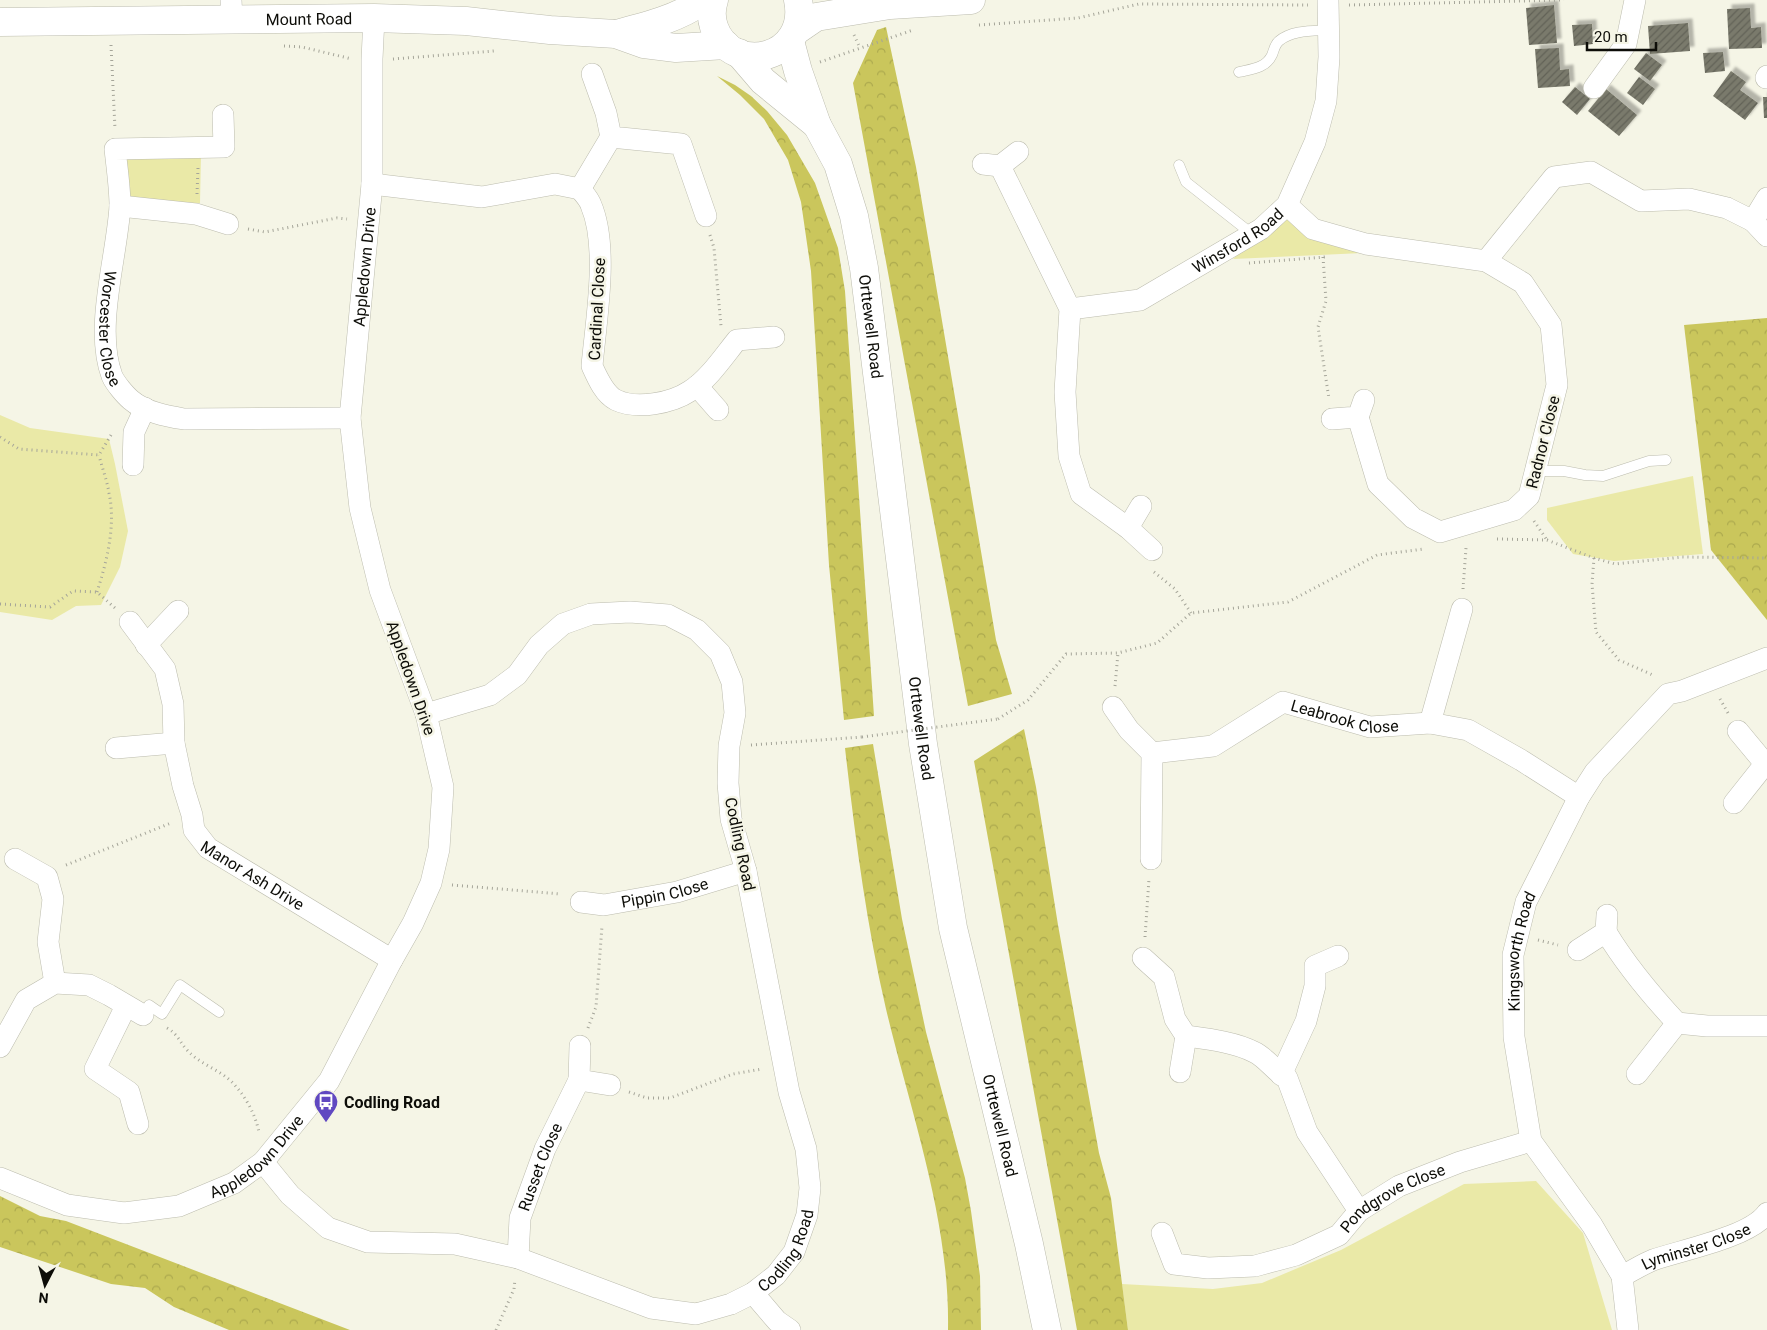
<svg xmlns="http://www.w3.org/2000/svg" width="1767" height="1330" font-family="Roboto,sans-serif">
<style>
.grass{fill:#eae9a7}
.forest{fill:url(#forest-crowns)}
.building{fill:url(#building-hatch);filter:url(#shadow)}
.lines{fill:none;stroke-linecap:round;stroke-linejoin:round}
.lane-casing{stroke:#bcbcae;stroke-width:11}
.street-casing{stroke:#bcbcae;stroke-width:22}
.secondary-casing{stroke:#bcbcae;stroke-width:29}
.path{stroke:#a5a599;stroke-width:3;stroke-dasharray:1 4;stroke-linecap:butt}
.lane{stroke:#fff;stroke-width:10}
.street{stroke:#fff;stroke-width:21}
.secondary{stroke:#fff;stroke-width:28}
.path-bridge{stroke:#a5a599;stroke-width:3;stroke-dasharray:1 4;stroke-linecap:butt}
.labels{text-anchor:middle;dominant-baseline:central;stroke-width:5;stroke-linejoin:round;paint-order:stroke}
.street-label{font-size:16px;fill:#0d0d08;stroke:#f5f5e6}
.poi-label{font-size:16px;font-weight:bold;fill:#0d0d08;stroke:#f5f5e6;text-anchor:start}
</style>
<defs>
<pattern id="forest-crowns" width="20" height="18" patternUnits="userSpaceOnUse" patternTransform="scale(1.25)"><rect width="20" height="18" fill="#cac65c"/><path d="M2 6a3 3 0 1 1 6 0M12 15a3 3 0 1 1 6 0" fill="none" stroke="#aca94e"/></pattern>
<pattern id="building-hatch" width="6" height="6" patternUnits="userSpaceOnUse" patternTransform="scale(1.25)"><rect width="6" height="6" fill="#7a7a6c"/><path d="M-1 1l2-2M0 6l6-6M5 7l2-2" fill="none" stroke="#626257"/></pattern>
<filter id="shadow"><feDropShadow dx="4.5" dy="-4.5" stdDeviation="1" flood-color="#0004"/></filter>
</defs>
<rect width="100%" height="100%" fill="#f5f5e6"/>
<g class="grass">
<polygon points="125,151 201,155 200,203 124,202"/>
<polygon points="1289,206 1384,252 1233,259"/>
<polygon points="0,415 30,428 109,439 115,464 128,531 120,567 101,605 76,606 52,620 0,612"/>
<polygon points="1693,476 1703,554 1614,561 1573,554 1547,520 1547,508"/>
<polygon points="1536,1181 1583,1233 1612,1330 1128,1330 1122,1284 1213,1289 1262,1283 1341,1250 1464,1184"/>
</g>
<g class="forest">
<polygon points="886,27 916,167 996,640 1012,694 968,706 853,83 877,30"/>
<polygon points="717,76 735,85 751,96 767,111 787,135 815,183 838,248 845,291 874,716 844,720 829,565 811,271 801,202 788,160 764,119 740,95"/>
<polygon points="1767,318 1767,620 1711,550 1684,325"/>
<polygon points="1024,729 1036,787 1058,925 1099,1153 1111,1198 1128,1330 1077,1330 974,761"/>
<path d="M873,744L902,919L926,1032L965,1178L971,1211L980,1276L981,1330H948C950,1220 911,1114 886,1009C866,922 855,836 845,748Z"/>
<polygon points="0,1196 40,1216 66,1221 350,1330 229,1330 174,1307 145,1288 111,1284 0,1247"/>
</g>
<g class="building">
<polygon points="1554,5 1557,43 1529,45 1526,8"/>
<polygon points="1750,8 1751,28 1761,27 1762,48 1729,49 1727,9"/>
<polygon points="1688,23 1690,51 1650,54 1648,26"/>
<polygon points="1592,24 1593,44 1574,46 1572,25"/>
<polygon points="1559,48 1560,70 1569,69 1570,86 1538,88 1535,49"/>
<polygon points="1723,52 1725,71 1705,73 1703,53"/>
<polygon points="1646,53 1662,65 1650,81 1634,69"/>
<polygon points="1731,71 1746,82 1740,90 1758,103 1745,120 1713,96"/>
<polygon points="1639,77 1655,89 1643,105 1627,93"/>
<polygon points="1575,87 1590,99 1577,115 1562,102"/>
<polygon points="1606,89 1637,115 1619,136 1588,111"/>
<polygon points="1763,97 1767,97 1767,118 1764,118"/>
</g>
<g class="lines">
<defs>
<g id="lane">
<path d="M1239,72C1252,69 1266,68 1272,55C1274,50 1275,44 1279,41C1292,30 1313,31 1328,30"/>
<polyline points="1179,165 1186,182 1252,234"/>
<polyline points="1536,471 1564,471 1585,475 1603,476 1649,461 1666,460"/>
<polyline points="143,1015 149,1005 162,1014 180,985 219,1012"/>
</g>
<g id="street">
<polyline points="231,0 232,20"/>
<polyline points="592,74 606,113 611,137 681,144 706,216"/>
<polyline points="1766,78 1767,76"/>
<polyline points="1594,88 1626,44 1635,0"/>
<path id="s1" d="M223,115L224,147L115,149C117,168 120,188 120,206C117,257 94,328 112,376C115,383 125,395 131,400C145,412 166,416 184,419L350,418"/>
<polyline points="983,164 1000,166 1018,152"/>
<polyline points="1000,166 1070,309 1065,392 1069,456 1081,494 1128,528 1152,550"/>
<polyline points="372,184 482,197 555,184 580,189 611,137"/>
<path d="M580,189C584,194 589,199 591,205C609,247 596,320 592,366C597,377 604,394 616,400C637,410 672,403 690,391C708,380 724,356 737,340L774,337"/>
<polyline points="1767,198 1753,221 1767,236"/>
<polyline points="1287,205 1313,229 1366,244 1486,261 1523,283 1551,325 1557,385 1529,496 1514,510 1440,532 1413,518 1378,484 1358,417"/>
<polyline points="120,206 196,214 228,224"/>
<polyline points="1486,261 1554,177 1591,172 1641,201 1689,199 1727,208 1753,221"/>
<path id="s2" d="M1070,309L1140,300L1261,229L1287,205L1315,142L1326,101L1329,57L1328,0"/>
<polyline points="697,386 718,410"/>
<polyline points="1332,419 1358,417 1364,400"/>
<polyline points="133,465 134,432 145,408"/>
<polyline points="1128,528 1141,506"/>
<path id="s3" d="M130,622L165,669L173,704L174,743L183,786L192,815L194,830L208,848L392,960"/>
<polyline points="146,645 178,611"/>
<polyline points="1113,707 1129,730 1152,753 1151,859"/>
<polyline points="1430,723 1462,609"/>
<polyline points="1738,731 1767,766"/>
<polyline points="116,748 174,743"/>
<path id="s4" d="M1152,753L1213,746L1283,702L1370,727L1430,723L1468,730L1521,760L1579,797"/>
<polyline points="1734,803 1765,764"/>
<polyline points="15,859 47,877 53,899 48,942 55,983"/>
<path id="s5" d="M581,902L604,905L677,892L746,871"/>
<path d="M1606,932C1626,965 1651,995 1677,1023L1707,1026H1767"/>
<polyline points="1578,950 1606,932 1607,915"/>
<path d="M1143,958L1164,977L1175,1019L1186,1036C1208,1039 1235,1042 1254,1052C1267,1058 1275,1072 1287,1078L1307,1132L1359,1211"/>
<polyline points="126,1006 95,1069 129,1092 138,1124"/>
<polyline points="580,1046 579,1080 610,1085"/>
<polyline points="0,1047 26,1000 55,983 89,985 109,995 143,1015"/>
<polyline points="1180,1072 1186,1036"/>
<polyline points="1637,1074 1677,1023"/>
<polyline points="1281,1075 1306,1021 1315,986 1315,966 1338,956"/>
<path id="s6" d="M263,1162L290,1195L328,1228L368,1242L455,1244L518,1258L651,1308L696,1314L731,1304L753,1293L776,1275L794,1252L807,1215L810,1188L806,1149L789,1092L746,871L731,819L728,783L729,746L735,713L732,682L720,653L697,630L668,615L630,612L591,614L563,624L539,645L517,675L490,695L426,714"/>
<path id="s7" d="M0,1178L67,1205L124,1213L179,1206L234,1183L263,1162L329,1081L392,960L413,923L431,883L439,849L443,787L426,714L380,590L360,508L350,418L372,184V59L374,18"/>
<path id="s8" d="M1162,1233L1174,1264L1208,1268L1255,1266L1296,1255L1339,1235L1359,1211L1399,1186L1460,1162L1531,1141"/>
<path id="s9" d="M518,1258L520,1218L545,1149L579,1080"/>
<path id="s10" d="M1622,1276C1632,1271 1643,1264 1653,1260C1682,1250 1750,1237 1767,1213"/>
<polyline points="753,1293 777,1321 790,1330"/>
<path id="s11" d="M1628,1330L1622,1276L1592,1225L1531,1141L1514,1037L1513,955L1526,902L1579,797L1595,772L1668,694L1682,691L1767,658"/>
</g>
<g id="secondary">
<path d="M714,0C711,9 711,18 714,27C732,78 810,59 798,0"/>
<path id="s12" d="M0,22L374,18L466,21L550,30L616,34L644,44L676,48L726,45"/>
<polyline points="797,30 816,17 890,5 971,0"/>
<path d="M616,34C647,26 677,19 704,0"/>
<path id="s13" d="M790,41L798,71L817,125L838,164L854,216L864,268L923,744L953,928L1029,1244L1047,1330"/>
<polyline points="739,53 763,81 817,125"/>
</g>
</defs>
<use href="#lane" class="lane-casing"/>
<use href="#street" class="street-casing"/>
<use href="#secondary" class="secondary-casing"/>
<g class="path">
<polyline points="1349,5 1564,0"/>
<polyline points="979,25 1078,18 1139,4 1308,5"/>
<polyline points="854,35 860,48"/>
<polyline points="111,45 115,129"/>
<polyline points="284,46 302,47 352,59"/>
<polyline points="393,59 494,51"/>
<polyline points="820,62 913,30"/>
<polyline points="197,194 198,168"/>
<polyline points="248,229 265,232 337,218 347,219"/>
<polyline points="710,235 714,248 721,326"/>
<polyline points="1323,257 1326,301 1318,327 1329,399"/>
<polyline points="1249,263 1325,257"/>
<polyline points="0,437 19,449 99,455 111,435"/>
<polyline points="1534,521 1547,540"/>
<polyline points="1497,539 1547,540 1594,558 1615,564 1682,557 1767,558"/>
<polyline points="1594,558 1592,584 1596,632 1619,660 1655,676"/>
<polyline points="1154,572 1175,589 1191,613"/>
<polyline points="1463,589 1466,548"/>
<path d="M97,592C107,561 116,525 109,493C107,480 102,468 99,455"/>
<polyline points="0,604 50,607 73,591 97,592 115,608"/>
<polyline points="1115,686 1118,653"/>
<polyline points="1720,699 1728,713"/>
<polyline points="998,719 1028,700 1066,654 1118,653 1157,643 1191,613 1288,602 1377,555 1424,549"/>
<polyline points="751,745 862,737"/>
<polyline points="66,865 171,823"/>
<polyline points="452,885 561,894"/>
<polyline points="1145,937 1149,879"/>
<polyline points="1538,940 1558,945"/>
<path d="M167,1028C178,1034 180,1043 188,1051C198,1062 214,1068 226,1077C242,1089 256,1114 259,1133"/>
<polyline points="588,1028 596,1007 602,926"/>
<polyline points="629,1092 647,1098 670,1098 733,1074 762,1069"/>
<polyline points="496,1330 514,1289 515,1279"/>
</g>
<use href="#lane" class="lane"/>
<use href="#street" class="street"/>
<use href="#secondary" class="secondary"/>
<polyline class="path-bridge" points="862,737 998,719"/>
</g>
<defs>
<symbol id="bus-pin" viewBox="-11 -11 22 30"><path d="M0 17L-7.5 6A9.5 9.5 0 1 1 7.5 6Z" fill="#6048c1" stroke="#f5f5e6"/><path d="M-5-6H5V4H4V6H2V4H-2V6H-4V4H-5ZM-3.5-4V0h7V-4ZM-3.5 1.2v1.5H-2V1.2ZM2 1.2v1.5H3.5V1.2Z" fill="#fff"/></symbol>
</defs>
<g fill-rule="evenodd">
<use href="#bus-pin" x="312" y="1088" width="28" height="38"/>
</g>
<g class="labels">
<g class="street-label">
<text stroke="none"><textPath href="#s12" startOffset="309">Mount Road</textPath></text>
<text stroke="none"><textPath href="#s2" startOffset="185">Winsford Road</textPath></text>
<text stroke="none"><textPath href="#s7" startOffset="1239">Appledown Drive</textPath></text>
<text transform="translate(597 309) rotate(-87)">Cardinal Close</text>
<text stroke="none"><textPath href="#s13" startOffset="299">Orttewell Road</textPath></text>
<text stroke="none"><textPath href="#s1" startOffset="322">Worcester Close</textPath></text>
<text transform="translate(1543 442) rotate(-76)">Radnor Close</text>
<text transform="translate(411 678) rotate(71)">Appledown Drive</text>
<text stroke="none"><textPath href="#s4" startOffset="208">Leabrook Close</textPath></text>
<text stroke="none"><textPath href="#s13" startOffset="704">Orttewell Road</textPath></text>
<text transform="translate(740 844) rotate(78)">Codling Road</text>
<text stroke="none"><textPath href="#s3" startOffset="298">Manor Ash Drive</textPath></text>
<text stroke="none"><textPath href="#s5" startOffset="85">Pippin Close</textPath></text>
<text stroke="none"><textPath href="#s11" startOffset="409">Kingsworth Road</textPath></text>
<text stroke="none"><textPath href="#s13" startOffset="1109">Orttewell Road</textPath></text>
<text stroke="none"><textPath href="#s7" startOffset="279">Appledown Drive</textPath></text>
<text stroke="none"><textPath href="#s9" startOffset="95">Russet Close</textPath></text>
<text stroke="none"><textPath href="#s8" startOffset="271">Pondgrove Close</textPath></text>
<text stroke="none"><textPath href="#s10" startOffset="80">Lyminster Close</textPath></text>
<text stroke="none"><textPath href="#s6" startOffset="591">Codling Road</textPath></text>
</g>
<g class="poi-label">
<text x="344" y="1102">Codling Road</text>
</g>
</g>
<g transform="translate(45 1285) rotate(186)" stroke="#f5f5e6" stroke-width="4" paint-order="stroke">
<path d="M0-4L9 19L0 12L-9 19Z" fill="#0d0d08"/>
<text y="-8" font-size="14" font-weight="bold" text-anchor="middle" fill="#0d0d08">N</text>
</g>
<path d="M1587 42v8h69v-8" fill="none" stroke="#0d0d08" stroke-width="2.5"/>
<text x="1594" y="42" font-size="15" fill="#0d0d08" stroke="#f5f5e6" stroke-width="4" paint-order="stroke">20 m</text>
</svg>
